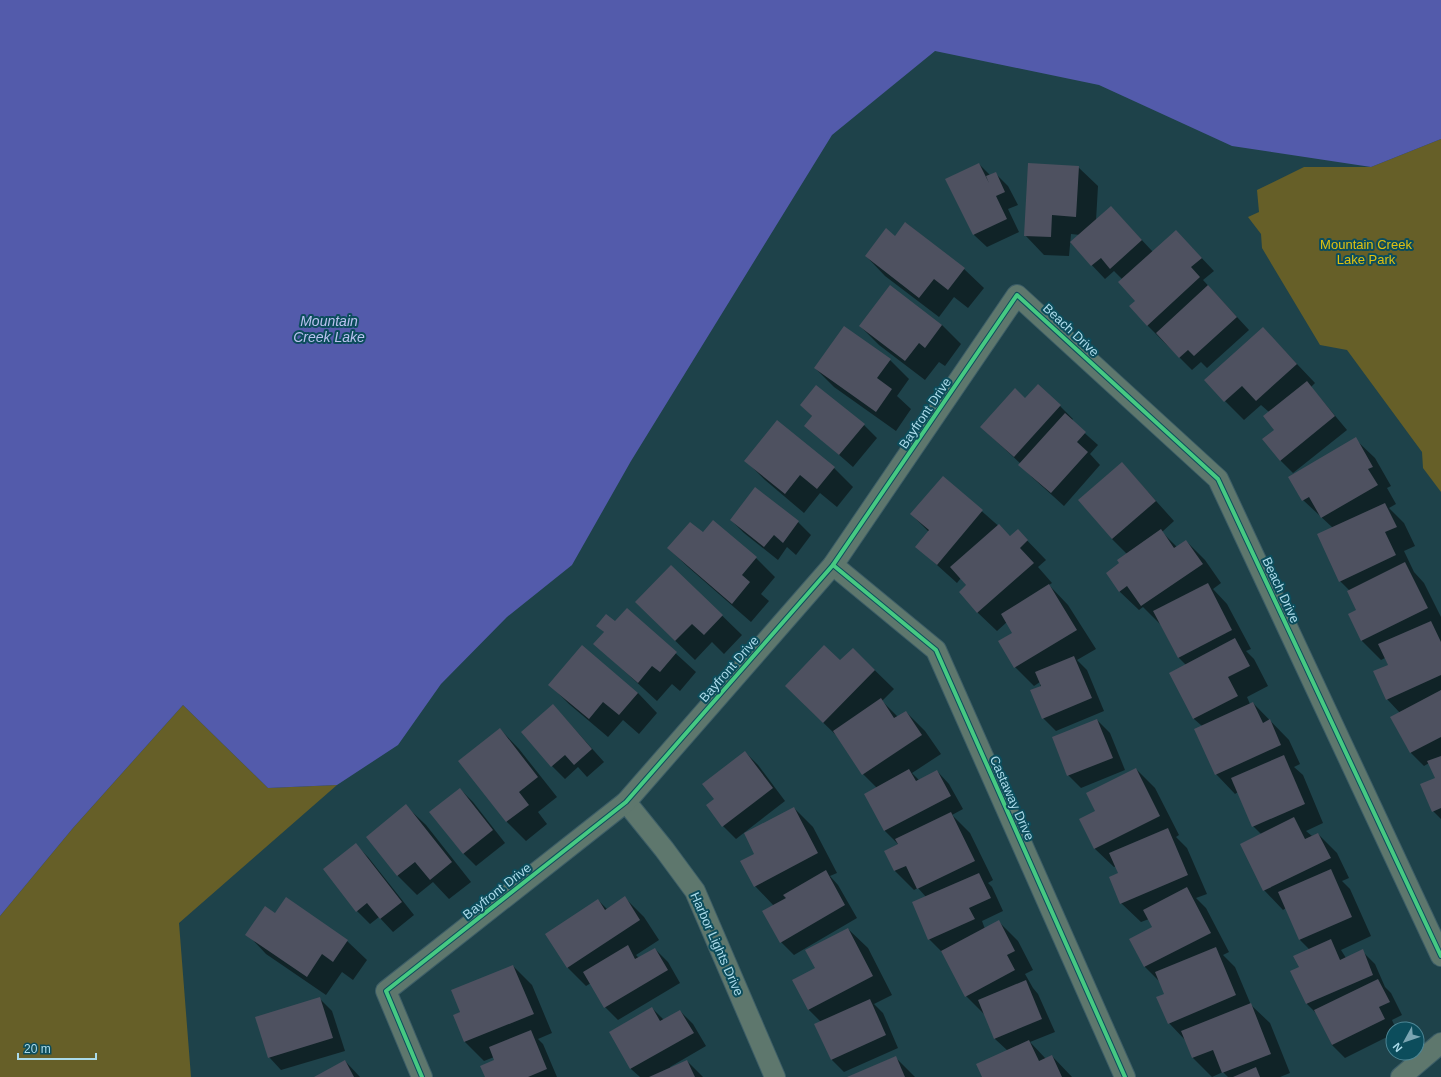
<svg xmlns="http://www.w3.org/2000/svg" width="1441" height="1077" font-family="Helvetica,sans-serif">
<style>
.green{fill:#665f28}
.water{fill:#535bab}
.shadow{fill:#0007}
.building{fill:#4e5160}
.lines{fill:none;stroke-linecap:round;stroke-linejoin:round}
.street-casing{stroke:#3d5e67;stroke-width:22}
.street{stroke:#5e776d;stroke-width:20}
.cycleway-casing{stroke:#0c4d5c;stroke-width:6}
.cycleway{stroke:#46c982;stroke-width:4}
.labels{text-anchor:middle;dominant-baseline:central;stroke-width:4;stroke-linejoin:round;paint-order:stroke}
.park-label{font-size:13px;fill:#dfc111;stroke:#0c4d5c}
.street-label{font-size:13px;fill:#abdbea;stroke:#0c4d5c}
.water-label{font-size:14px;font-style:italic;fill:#bac2f0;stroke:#0c4d5c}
</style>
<rect width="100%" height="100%" fill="#1e424a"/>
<g class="green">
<polygon points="1441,139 1441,492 1423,468 1422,452 1347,350 1320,345 1262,248 1261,234 1248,217 1259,212 1257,190 1304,167 1371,167"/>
<polygon points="183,705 268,788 337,785 179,923 191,1077 0,1077 0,916 73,828"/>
</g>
<polygon class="water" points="0,0 1441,0 1441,139 1371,167 1232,146 1099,85 935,51 832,135 631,461 572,565 507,617 441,684 398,745 337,785 268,788 183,705 73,828 0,916"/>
<g class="shadow">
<polygon points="979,164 990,175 995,173 1008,186 1018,205 1008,209 1019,232 987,247 974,235"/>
<polygon points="1078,167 1098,186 1096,221 1111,207 1153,252 1176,231 1214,271 1203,280 1249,330 1207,368 1201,362 1192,370 1147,325 1136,301 1123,280 1114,271 1105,279 1071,243 1080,235 1071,234 1069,256 1044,255 1025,235"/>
<polygon points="906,223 964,269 984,288 968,308 954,297 939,317 885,276 866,256 895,237"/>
<polygon points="942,325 961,344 945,366 939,362 925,380 879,345 860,326"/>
<polygon points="1263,328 1315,383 1311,387 1347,430 1293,473 1280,460 1276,430 1269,412 1261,405 1244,420 1225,401"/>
<polygon points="890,360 909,379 897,396 911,409 896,431 834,387 815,368"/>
<polygon points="1026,399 1060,406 1073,419 1071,421 1098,445 1090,454 1100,465 1064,506 1033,478 1020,465 1021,464 981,427"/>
<polygon points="801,405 864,425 877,438 853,467 806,426 813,417"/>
<polygon points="1355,439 1375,458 1391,486 1387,488 1396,504 1389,508 1404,523 1415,546 1404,551 1414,572 1424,583 1441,617 1441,819 1433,811 1436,779 1429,763 1424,766 1411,753 1392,718 1400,713 1387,699 1389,666 1385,658 1381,660 1362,641 1349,615 1358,610 1350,591 1340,581 1333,528 1303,500"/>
<polygon points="746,461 834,468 853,487 837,507 820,493 804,513 765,480"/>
<polygon points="1122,463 1174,521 1162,532 1177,547 1186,541 1205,560 1221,583 1213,589 1227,604 1251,649 1246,651 1254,659 1268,686 1247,697 1250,704 1253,703 1289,740 1300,764 1294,767 1303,775 1323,823 1306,831 1312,836 1318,834 1337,853 1349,878 1342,881 1350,889 1371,936 1341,950 1346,958 1362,951 1375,964 1385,987 1391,993 1402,1015 1392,1020 1396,1029 1393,1029 1393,1034 1345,1058 1332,1045 1317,1014 1307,1004 1292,971 1301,968 1310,950 1300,940 1286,908 1283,910 1264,890 1261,834 1253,826 1238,792 1235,794 1216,774 1202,726 1194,719 1170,673 1186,665 1178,657 1161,625 1143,607 1139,610 1119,591 1121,563 1127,554 1112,539"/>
<polygon points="943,477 1011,537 1018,531 1046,560 1038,567 1052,583 1049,585 1068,605 1096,649 1077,660 1087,670 1104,711 1056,731 1043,718 1040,682 1034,686 1015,667 1013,633 1007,622 997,631 977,612 967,586 961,578 957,583 917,547 929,532 911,514"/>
<polygon points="756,489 798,522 811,535 796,555 787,547 778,560 744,533 731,520"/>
<polygon points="713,521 756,558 775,577 761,594 769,601 751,622 688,567 668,548 703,534"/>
<polygon points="671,566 742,635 724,654 712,642 695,660 655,621"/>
<polygon points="627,609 696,672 680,691 672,684 657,701 595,644 605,633 597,625 615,623"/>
<polygon points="853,649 894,689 882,701 898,717 906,712 925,731 941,754 912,773 919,780 937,771 949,784 963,809 952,815 970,833 993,880 988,883 992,887 1003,911 982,921 985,929 999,922 1018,941 1033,970 1025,974 1033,988 1038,994 1055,1032 1030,1042 1046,1059 1052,1056 1072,1077 983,1077 1008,1051 995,1039 985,1015 966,996 942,952 929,939 926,897 918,888 914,890 895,871 899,845 885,831 865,794 877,788 863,774 837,736 805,705"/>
<polygon points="550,685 638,693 657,713 639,734 623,720 608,737 569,704"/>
<polygon points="553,705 604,762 587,777 578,767 565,779 552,766"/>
<polygon points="1097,720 1110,733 1125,770 1081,788 1068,775"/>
<polygon points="500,729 519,749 557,797 538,812 547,824 526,841 507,822 459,761"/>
<polygon points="745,752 758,765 785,801 736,839 723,826 715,800"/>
<polygon points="1136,769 1155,788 1179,835 1176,837 1187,848 1207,894 1196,898 1206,908 1229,952 1223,955 1235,967 1251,1005 1270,1023 1290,1073 1280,1077 1228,1077 1223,1072 1212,1077 1193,1058 1186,1041 1169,1023 1166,994 1161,983 1145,967 1130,940 1153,927 1149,919 1141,922 1121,903 1119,874 1116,866 1114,867 1094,848 1096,812"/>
<polygon points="460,789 473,802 505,843 476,866 463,853"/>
<polygon points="406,806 426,825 471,882 449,899 433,882 417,895 398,876 367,837"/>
<polygon points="794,808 813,827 837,873 830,876 838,885 857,918 794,955 781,942 774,906 755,886 755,854"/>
<polygon points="355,844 368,857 414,915 393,932 379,917 370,924 357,911"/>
<polygon points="625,898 644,917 659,940 636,955 639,958 655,949 668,962 680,983 618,1020 605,1007 591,983 586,986 567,967 598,900 607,909"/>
<polygon points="276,914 347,941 367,960 353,980 342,972 326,995 266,954 247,934"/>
<polygon points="848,929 868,948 892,995 874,1004 883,1013 898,1048 844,1072 831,1059 821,1022 808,1009 816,969"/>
<polygon points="513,966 532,985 552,1033 538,1039 543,1044 557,1077 486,1077 495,1061 494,1057 484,1061 465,1042 454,1015 461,1012"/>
<polygon points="320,999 332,1011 345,1051 281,1070 269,1057"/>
<polygon points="652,1008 664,1020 680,1011 693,1024 706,1046 670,1067 670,1068 687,1061 703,1077 640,1077 631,1069 610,1032"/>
<polygon points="895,1057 915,1077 849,1077"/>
<polygon points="345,1061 360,1077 316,1077"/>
</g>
<g class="building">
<polygon points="979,163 989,183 986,176 996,172 1005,192 996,196 1007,219 973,235 945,179"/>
<polygon points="1028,163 1079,166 1076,217 1052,215 1051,237 1024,236"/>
<polygon points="1111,206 1142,240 1110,269 1101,258 1091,266 1070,242"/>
<polygon points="905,222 965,268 948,290 934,279 919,298 865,256 886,228 895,236"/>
<polygon points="1176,230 1202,258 1191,267 1200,277 1147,326 1129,306 1135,301 1118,282 1166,239 1177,251 1166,239"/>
<polygon points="890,285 942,325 925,348 919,343 905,361 859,326"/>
<polygon points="1208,285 1237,317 1194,356 1188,350 1179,358 1156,333"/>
<polygon points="844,326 891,359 877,378 892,389 876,412 814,368"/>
<polygon points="1263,327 1297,364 1256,401 1242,386 1224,402 1204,380"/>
<polygon points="1307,381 1335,416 1280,461 1262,439 1274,430 1263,416"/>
<polygon points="1038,384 1061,405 1014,457 980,427 1015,388 1025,398"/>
<polygon points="816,385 865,424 839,455 804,426 812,416 800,405"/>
<polygon points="1065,413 1086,432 1077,442 1088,452 1051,493 1018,465"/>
<polygon points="777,420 835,467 817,489 800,475 785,494 744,461"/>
<polygon points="1356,437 1373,467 1368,469 1378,485 1321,518 1309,497 1302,501 1288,477"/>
<polygon points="1122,462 1156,501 1112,539 1078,500"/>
<polygon points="943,476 983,510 937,565 915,547 929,530 910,514"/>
<polygon points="755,487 799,521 783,543 774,535 764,547 730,520"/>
<polygon points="1385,503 1397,527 1385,532 1396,555 1339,582 1317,534"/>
<polygon points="713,520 757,557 742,575 750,582 732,604 667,548 690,522 703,532"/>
<polygon points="999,524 1010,536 1018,529 1028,540 1020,548 1034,563 977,613 959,592 966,585 950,567"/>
<polygon points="1161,529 1174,548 1186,540 1203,564 1141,606 1127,586 1119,592 1106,573 1119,563 1117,560"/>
<polygon points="1405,562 1428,608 1361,641 1348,614 1356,610 1347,591"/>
<polygon points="671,565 723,615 704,635 692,624 675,641 635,602"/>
<polygon points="1208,583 1232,630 1178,658 1153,611"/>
<polygon points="1049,584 1077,630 1014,668 998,641 1012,633 1001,614"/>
<polygon points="627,608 677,652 660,672 652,666 638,683 593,644 604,632 596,626 606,614 615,621"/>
<polygon points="1431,621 1441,642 1441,675 1386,700 1373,671 1388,665 1378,644"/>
<polygon points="1235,638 1250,666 1228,677 1238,696 1193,719 1169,673"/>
<polygon points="582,645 638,693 619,715 603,702 589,719 548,685"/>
<polygon points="824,645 840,660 853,648 875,670 823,723 785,686"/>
<polygon points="1074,656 1092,698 1042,719 1030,690 1041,686 1035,672"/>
<polygon points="1441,690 1441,737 1410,753 1390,717"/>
<polygon points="881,698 894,718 906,711 922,735 862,775 833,731"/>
<polygon points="1253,702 1263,723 1270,719 1281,745 1215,775 1194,729"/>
<polygon points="553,704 592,749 574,765 565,755 551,767 521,732"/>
<polygon points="1097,719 1113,758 1067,776 1052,737"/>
<polygon points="500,728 538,777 519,792 529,805 506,822 458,761"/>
<polygon points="745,751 773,788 722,827 706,805 714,799 702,784"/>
<polygon points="1284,755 1305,804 1252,827 1231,778"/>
<polygon points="1441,756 1441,808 1432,812 1420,784 1435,778 1427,761"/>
<polygon points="1136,768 1160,816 1094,849 1079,819 1095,811 1086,793"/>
<polygon points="909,769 916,781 937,770 951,796 884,831 864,794"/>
<polygon points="460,788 493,830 463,854 429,812"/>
<polygon points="406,804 452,862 430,880 415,862 397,876 366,837"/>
<polygon points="794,807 818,853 754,887 740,861 754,854 744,833"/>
<polygon points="951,812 975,861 917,889 906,866 894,871 884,851 898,844 895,839"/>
<polygon points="1294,817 1305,839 1318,833 1331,858 1263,891 1240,844"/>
<polygon points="1168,828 1188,875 1120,904 1109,877 1118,873 1109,853"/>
<polygon points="356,843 402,902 380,919 367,903 356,912 323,869"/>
<polygon points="1331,869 1352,917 1299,940 1278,892"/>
<polygon points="826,870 845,905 780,943 762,911 786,898 783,895"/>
<polygon points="979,873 991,898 969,908 975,919 928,940 912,902"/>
<polygon points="1187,887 1211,933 1144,967 1129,939 1152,927 1143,910"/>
<polygon points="625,896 640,920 567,968 545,934 598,899 605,910"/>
<polygon points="286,897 348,940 333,962 322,954 307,977 245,935 265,906 275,913"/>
<polygon points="999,920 1015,951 1007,955 1015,970 965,997 941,951"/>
<polygon points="848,928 873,976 808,1010 792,980 815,968 805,950"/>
<polygon points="1331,939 1340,960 1363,949 1373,975 1306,1004 1290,971 1299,967 1293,956"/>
<polygon points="628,945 635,959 655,948 668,970 604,1008 583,972"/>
<polygon points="1216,947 1236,995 1168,1024 1156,997 1164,994 1155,972"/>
<polygon points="513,965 534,1014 464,1042 453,1015 460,1012 451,990"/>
<polygon points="1378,979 1390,1002 1379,1007 1385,1019 1332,1045 1314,1010"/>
<polygon points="1026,980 1042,1019 994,1039 978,1000"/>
<polygon points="320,997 333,1038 268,1058 255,1017"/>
<polygon points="870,999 886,1035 831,1060 814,1024"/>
<polygon points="1251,1003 1271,1054 1222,1073 1213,1050 1192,1058 1181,1031"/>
<polygon points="652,1007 660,1021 680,1010 694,1033 630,1069 609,1032"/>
<polygon points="531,1030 547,1069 528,1077 485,1077 480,1066 494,1060 489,1047"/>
<polygon points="1029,1040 1039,1061 1052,1055 1062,1077 982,1077 976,1064"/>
<polygon points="896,1056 905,1077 847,1077"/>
<polygon points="345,1060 354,1077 314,1077"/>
<polygon points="687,1060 695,1077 649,1077"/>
<polygon points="1256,1067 1260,1077 1233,1077"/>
</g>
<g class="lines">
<defs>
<g id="street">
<polyline points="833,565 936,650 1125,1077"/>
<polyline points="626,802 664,849 695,891 775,1077"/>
<polyline points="422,1077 386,991 626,802 833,565 1017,295 1218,479 1441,956"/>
<polyline points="1401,1077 1441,1043"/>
</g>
</defs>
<use href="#street" class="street-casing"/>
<use href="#street" class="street"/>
<defs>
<g id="cycleway">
<polyline points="833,565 936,650 1125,1077"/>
<polyline points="422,1077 386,991 626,802 833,565 1017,295 1218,479 1441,956"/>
</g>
</defs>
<use href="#cycleway" class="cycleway-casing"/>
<use href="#cycleway" class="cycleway"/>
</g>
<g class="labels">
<g class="park-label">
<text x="1366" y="244">Mountain Creek<tspan x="1366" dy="15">Lake Park</tspan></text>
</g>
<g class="street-label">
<text transform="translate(1071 330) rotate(43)">Beach Drive</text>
<text transform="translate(925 413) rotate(-56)">Bayfront Drive</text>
<text transform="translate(1281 590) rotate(65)">Beach Drive</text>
<text transform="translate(729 669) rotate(-49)">Bayfront Drive</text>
<text transform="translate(1012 798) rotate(66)">Castaway Drive</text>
<text transform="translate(497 891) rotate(-38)">Bayfront Drive</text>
<text transform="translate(717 944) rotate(66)">Harbor Lights Drive</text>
</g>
<g class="water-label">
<text x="329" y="321">Mountain<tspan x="329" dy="16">Creek Lake</tspan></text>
</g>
</g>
<g transform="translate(1405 1041) rotate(230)"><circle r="19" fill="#0c4d5c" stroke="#4c8695"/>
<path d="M0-3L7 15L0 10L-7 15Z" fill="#7aa5b2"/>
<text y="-6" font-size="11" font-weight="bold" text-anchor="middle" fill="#abdbea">N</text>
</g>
<path d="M18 1053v6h78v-6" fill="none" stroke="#abdbea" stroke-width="2"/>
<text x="24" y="1053" font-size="12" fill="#abdbea" stroke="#0c4d5c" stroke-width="3" paint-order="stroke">20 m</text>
</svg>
